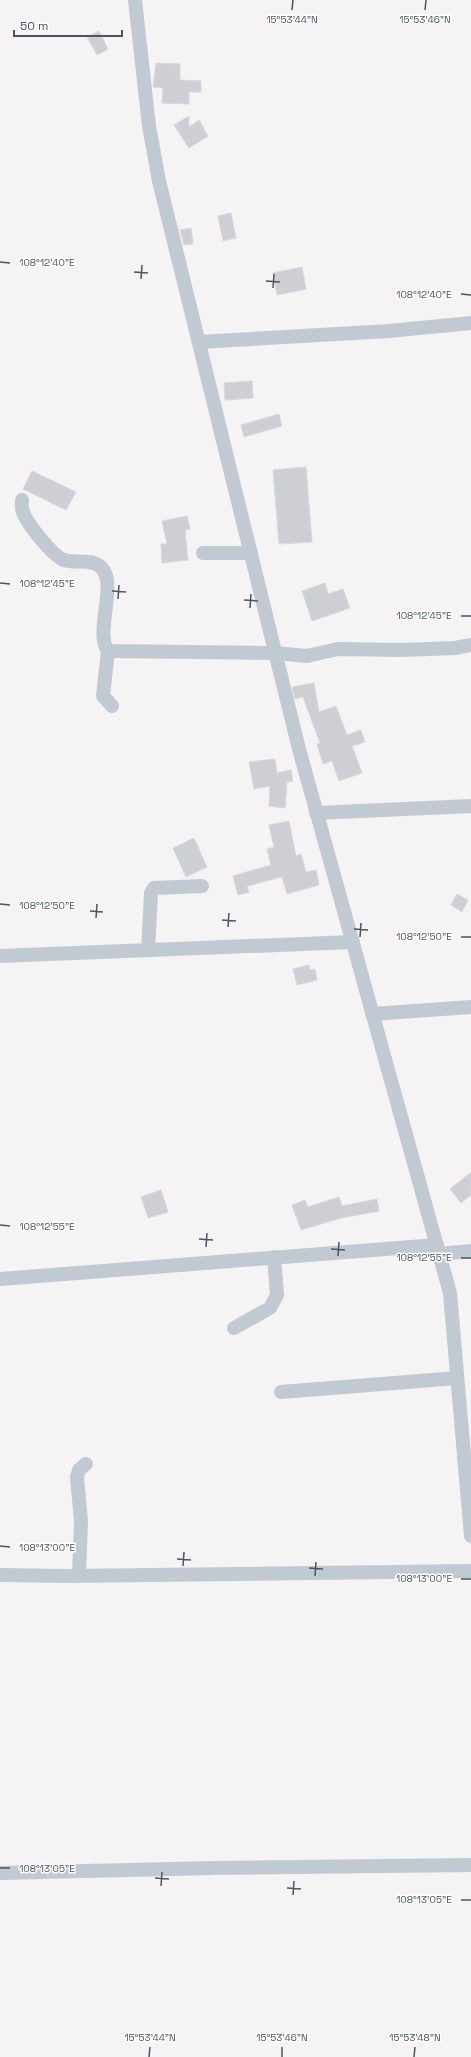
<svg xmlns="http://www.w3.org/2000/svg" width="471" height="2057" font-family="'Space Grotesk',sans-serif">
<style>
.building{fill:#cdcfd5;stroke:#d7d9de}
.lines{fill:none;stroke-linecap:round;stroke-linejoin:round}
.minor{stroke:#c1cad2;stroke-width:14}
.ticks{fill:none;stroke:#4a5661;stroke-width:1.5}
.ticks-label{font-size:10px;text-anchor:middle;fill:#4a5661;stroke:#fff;stroke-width:3;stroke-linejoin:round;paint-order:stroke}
</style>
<rect width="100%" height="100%" fill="#f5f3f3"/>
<g class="building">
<polygon points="99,31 108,49 97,55 87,37"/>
<polygon points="156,63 180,64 180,80 201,81 201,92 189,92 189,104 162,103 163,88 153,87"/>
<polygon points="189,116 189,127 199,120 208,136 189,148 174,125"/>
<polygon points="231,213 236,238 223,241 218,216"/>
<polygon points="191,228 193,244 184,245 180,230"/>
<polygon points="302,267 306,289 277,295 273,273"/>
<polygon points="252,381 253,398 225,400 224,383"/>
<polygon points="279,414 282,426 244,437 241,425"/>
<polygon points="306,467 312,542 279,544 273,470"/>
<polygon points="32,471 76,492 66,510 23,489"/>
<polygon points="187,516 190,529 185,530 188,560 162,563 161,544 167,544 162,521"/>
<polygon points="325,583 328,594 343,589 350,608 312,621 302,591"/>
<polygon points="314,683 319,712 336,706 347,735 361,730 365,742 352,746 362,773 339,781 332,761 323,764 317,744 320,743 303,697 295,699 292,687"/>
<polygon points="275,759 277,773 291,770 293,781 287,782 285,808 269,806 270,786 254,789 249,762"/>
<polygon points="289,821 296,856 301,854 306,872 316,870 319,885 287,894 282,877 247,886 249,892 238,895 233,876 271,865 267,849 274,847 269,825"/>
<polygon points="194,838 207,867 186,877 173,848"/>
<polygon points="457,894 468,900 462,912 451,905"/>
<polygon points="309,965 310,970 315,969 317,980 297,985 293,969"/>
<polygon points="471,1172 471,1195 461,1203 450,1189"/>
<polygon points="161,1190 168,1212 148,1218 141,1197"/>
<polygon points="339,1197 342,1206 377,1199 379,1211 341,1218 301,1230 292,1205 305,1200 308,1207"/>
</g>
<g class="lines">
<g class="minor">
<polyline points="135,0 149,126 159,181 299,749 450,1293 471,1536"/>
<polyline points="199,342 389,331 471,323"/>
<path d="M22,500C22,504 21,509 23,512C27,524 53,556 64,560C76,564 96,557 104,571C115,589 95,635 108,651L275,653L307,656L338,649L401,650L455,648L471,645"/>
<polyline points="203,553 251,553"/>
<polyline points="108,651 103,696 112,706"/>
<polyline points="316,813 471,806"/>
<polyline points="148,950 151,893 154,888 202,886"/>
<polyline points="0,956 353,942"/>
<polyline points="372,1014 471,1007"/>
<polyline points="439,1254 471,1251"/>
<polyline points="0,1279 437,1245"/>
<polyline points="234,1328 270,1308 277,1295 274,1257"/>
<polyline points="281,1392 457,1378"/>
<polyline points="0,1575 66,1576 471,1571"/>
<polyline points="79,1575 81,1522 77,1477 79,1470 86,1464"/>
<polyline points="0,1873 213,1868 471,1865"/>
</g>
</g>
<path class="ticks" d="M292,10L293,0M425,10L426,0M0,262L10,263M134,272L148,273M141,279L142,265M266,281L280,282M273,288L274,274M461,294L471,295M0,583L10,584M112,591L126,592M118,599L119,585M244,600L258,601M250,608L251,594M461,616H471M0,904L10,905M90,911L103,912M96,918L97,904M222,920L236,921M228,927L229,913M354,929L368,930M360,937L361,923M461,937H471M0,1225L10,1226M199,1239L213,1240M206,1247L207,1233M331,1249L345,1250M338,1256L339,1242M461,1258H471M0,1546L10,1547M177,1559L191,1560M183,1566L184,1552M309,1568L323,1569M315,1576L316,1562M461,1579H471M0,1868H10M155,1878L169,1879M161,1886L162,1872M287,1888L301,1889M293,1895L294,1881M461,1900H471M149,2057L150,2047M282,2057V2047M414,2057L415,2047"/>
<g class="ticks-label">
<text x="292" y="23">15°53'44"N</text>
<text x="425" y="23">15°53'46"N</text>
<text x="47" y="266">108°12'40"E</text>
<text x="424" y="298">108°12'40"E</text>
<text x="47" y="587">108°12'45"E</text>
<text x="424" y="619">108°12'45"E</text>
<text x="47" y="909">108°12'50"E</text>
<text x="424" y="940">108°12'50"E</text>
<text x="47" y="1230">108°12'55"E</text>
<text x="424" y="1261">108°12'55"E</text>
<text x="47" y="1551">108°13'00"E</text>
<text x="424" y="1582">108°13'00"E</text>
<text x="47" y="1872">108°13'05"E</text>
<text x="424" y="1903">108°13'05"E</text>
<text x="150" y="2041">15°53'44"N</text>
<text x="282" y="2041">15°53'46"N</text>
<text x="415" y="2041">15°53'48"N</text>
</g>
<path d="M14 30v6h108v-6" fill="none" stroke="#4a5661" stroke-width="2"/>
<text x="20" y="30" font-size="12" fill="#4a5661" stroke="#ffffff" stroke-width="3" paint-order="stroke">50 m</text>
</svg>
